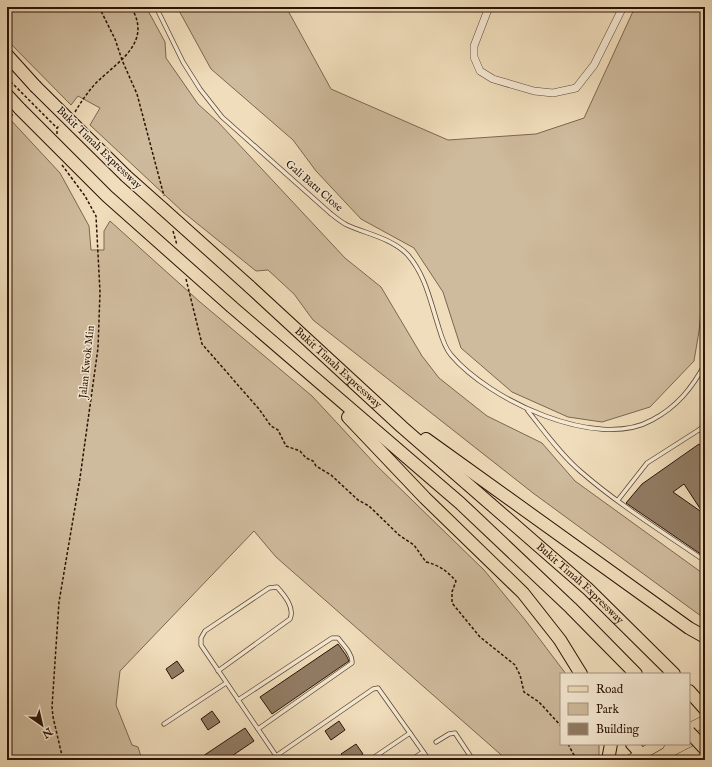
<svg xmlns="http://www.w3.org/2000/svg" width="712" height="767" font-family="'IM FELL English',serif">
<style>
.green{fill:#ceba9c;stroke:#7c6650}
.building{fill:#917c64;stroke:#2a1205;fill-rule:evenodd}
.lines{fill:none;stroke-linecap:round;stroke-linejoin:round}
.lane-casing{stroke:#5c4532;stroke-width:5}
.street-casing{stroke:#5c4532;stroke-width:8}
.primary-casing{stroke:#2a1205;stroke-width:12}
.highway-casing{stroke:#2a1205;stroke-width:14}
.path{stroke:#2a1205;stroke-width:1.5;stroke-dasharray:3 2;stroke-linecap:butt}
.lane{stroke:#f5e9d3;stroke-width:3.5}
.street{stroke:#f5e9d3;stroke-width:7}
.primary{stroke:#f0ddbb;stroke-width:11}
.highway{stroke:#f0ddbb;stroke-width:12}
.highway-bridge-casing{stroke:#2a1205;stroke-width:14;stroke-linecap:butt}
.highway-bridge{stroke:#f0ddbb;stroke-width:12}
.labels{text-anchor:middle;dominant-baseline:central;stroke-width:3;stroke-linejoin:round;paint-order:stroke}
.street-label{font-size:11px;fill:#2a1205;stroke:#f5e9d3}
</style>
<rect width="100%" height="100%" fill="#f0ddbb"/>
<filter id="stains"><feTurbulence type="fractalNoise" baseFrequency=".005" numOctaves="4"/><feColorMatrix values="0 0 0 0 .2 0 0 0 0 .09 0 0 0 0 .02 0 0 0 .5 -.17"/></filter>
<radialGradient id="worn" r=".72"><stop offset=".6" stop-color="#630" stop-opacity="0"/><stop offset="1" stop-color="#630" stop-opacity=".3"/></radialGradient>
<g class="green">
<polygon points="7,7 146,7 165,42 166,58 198,104 218,122 345,258 381,287 422,356 439,378 487,416 542,443 575,481 705,575 705,619 533,493 313,320 294,294 268,270 256,271 183,212 90,125 100,108 78,96 71,105 7,40"/>
<polygon points="177,7 286,7 331,89 448,140 536,134 584,118 635,7 705,7 705,273 699,331 694,361 650,407 602,422 568,417 512,392 461,348 443,292 414,248 361,219 316,171 293,140 211,69"/>
<polygon points="7,116 60,173 89,226 91,250 104,250 104,231 110,221 200,302 312,396 377,466 484,570 526,621 566,674 561,674 561,744 599,744 599,760 507,760 276,557 254,531 120,671 116,705 132,745 138,747 142,760 7,760"/>
</g>
<g class="building">
<path d="M699,444L705,453V557L626,503L642,484ZM684,484L703,513L673,492Z"/>
<polygon points="338,644 346,655 349,661 272,714 260,697"/>
<polygon points="177,661 184,671 172,679 166,669"/>
<polygon points="212,711 220,722 208,730 201,719"/>
<polygon points="339,721 345,730 331,740 325,731"/>
<polygon points="245,728 254,741 226,760 197,760"/>
<polygon points="356,744 363,754 354,760 346,760 341,754"/>
</g>
<g class="lines">
<defs>
<g id="lane">
<path d="M156,7L183,62L200,89L222,117L330,213C335,217 341,222 347,225C367,234 391,238 407,254C425,274 430,300 438,325C441,335 444,347 451,355C489,400 597,451 652,420C677,407 692,388 705,364"/>
<path d="M528,411C545,432 560,454 580,471C619,505 663,532 705,561"/>
<polyline points="700,429 705,436"/>
<polyline points="618,500 647,463 705,426"/>
<path d="M218,671L290,619C295,608 285,596 277,587L269,588L205,631L201,638V645L279,760"/>
<path d="M238,700L332,638H338C343,645 353,654 352,663L258,729"/>
<polyline points="164,724 226,683"/>
<polyline points="436,742 449,734 455,733 473,760"/>
<polyline points="276,756 373,689 378,688 429,760"/>
<polyline points="370,760 410,733"/>
<polyline points="411,760 423,752"/>
</g>
<polyline id="street" points="489,7 474,46 474,57 480,71 493,79 534,91 553,93 576,88 594,65 623,7"/>
<g id="primary">
<polyline points="689,729 705,721"/>
<polyline points="631,760 659,744"/>
<polyline points="678,760 705,746"/>
</g>
<g id="highway">
<polyline points="7,55 35,86"/>
<polyline points="7,95 20,109"/>
<polyline points="126,176 162,208"/>
<path id="s1" d="M249,286L402,427L588,589L674,674"/>
<polyline points="232,307 460,503 571,608 636,674"/>
<polyline points="348,417 425,498 523,593 560,640 581,674"/>
<polyline points="426,439 689,628 705,637"/>
<polyline points="689,691 705,709"/>
<polyline points="632,744 647,760"/>
<polyline points="608,760 611,744"/>
</g>
</defs>
<use href="#lane" class="lane-casing"/>
<use href="#street" class="street-casing"/>
<use href="#primary" class="primary-casing"/>
<use href="#highway" class="highway-casing"/>
<g class="path">
<polyline points="99,7 115,39 122,60 137,94 164,196"/>
<polyline points="7,78 57,128"/>
<path d="M75,112C81,102 87,93 95,84C118,61 153,43 131,7"/>
<polyline points="7,115 13,115"/>
<polyline points="57,134 57,128 60,125"/>
<polyline points="62,165 85,196 96,216 100,292 98,348 80,478 59,602 52,707 53,717 63,760"/>
<polyline points="173,231 177,245"/>
<path d="M186,279L202,344L259,409L271,426L278,430L286,446L300,451L306,458L313,461L316,466L331,475L358,500L369,506L399,535L414,545L426,562C439,565 447,571 456,581L452,592V603L480,637L515,665L520,675L524,692L539,702L561,726"/>
<polyline points="568,744 575,757 580,760"/>
<polyline points="594,760 599,758"/>
<polyline points="701,760 705,758"/>
</g>
<use href="#lane" class="lane"/>
<use href="#street" class="street"/>
<use href="#primary" class="primary"/>
<use href="#highway" class="highway"/>
<defs>
<g id="highway-bridge">
<polyline points="35,86 126,176"/>
<polyline points="20,109 107,196 232,307"/>
<polyline points="162,208 249,286"/>
<polyline points="689,732 705,749"/>
</g>
</defs>
<use href="#highway-bridge" class="highway-bridge-casing"/>
<use href="#highway-bridge" class="highway-bridge"/>
</g>
<g class="labels">
<g class="street-label">
<text transform="translate(99 148) rotate(44)">Bukit Timah Expressway</text>
<text transform="translate(314 186) rotate(41)">Gali Batu Close</text>
<text transform="translate(87 362) rotate(-84)">Jalan Kwok Min</text>
<text stroke="none"><textPath href="#s1" startOffset="121">Bukit Timah Expressway</textPath></text>
<text stroke="none"><textPath href="#s1" startOffset="445">Bukit Timah Expressway</textPath></text>
</g>
</g>
<rect width="712" height="767" fill="none" stroke="#f0ddbb" stroke-width="24"/>
<rect x="8" y="8" width="696" height="751" fill="none" stroke="#2a1205" stroke-width="2"/>
<rect x="12" y="12" width="688" height="743" fill="none" stroke="#2a1205"/>
<rect x="560" y="673" width="130" height="72" fill="#f5e9d3" stroke="#a49381"/>
<rect x="568" y="686" width="20" height="6" fill="#f0ddbb" stroke="#a49381"/>
<text x="596" y="693" font-size="12" fill="#2a1205">Road</text>
<rect x="568" y="703" width="20" height="12" fill="#ceba9c" stroke="#a49381"/>
<text x="596" y="713" font-size="12" fill="#2a1205">Park</text>
<rect x="568" y="723" width="20" height="12" fill="#917c64" stroke="#a49381"/>
<text x="596" y="733" font-size="12" fill="#2a1205">Building</text>
<g transform="translate(42 725) rotate(146)" stroke="#f5e9d3" stroke-width="3" paint-order="stroke">
<path d="M0-3L7 15L0 10L-7 15Z" fill="#2a1205"/>
<text y="-6" font-size="11" font-weight="bold" text-anchor="middle" fill="#2a1205">N</text>
</g>
<rect width="100%" height="100%" filter="url(#stains)"/>
<rect width="100%" height="100%" fill="url(#worn)"/>
</svg>
